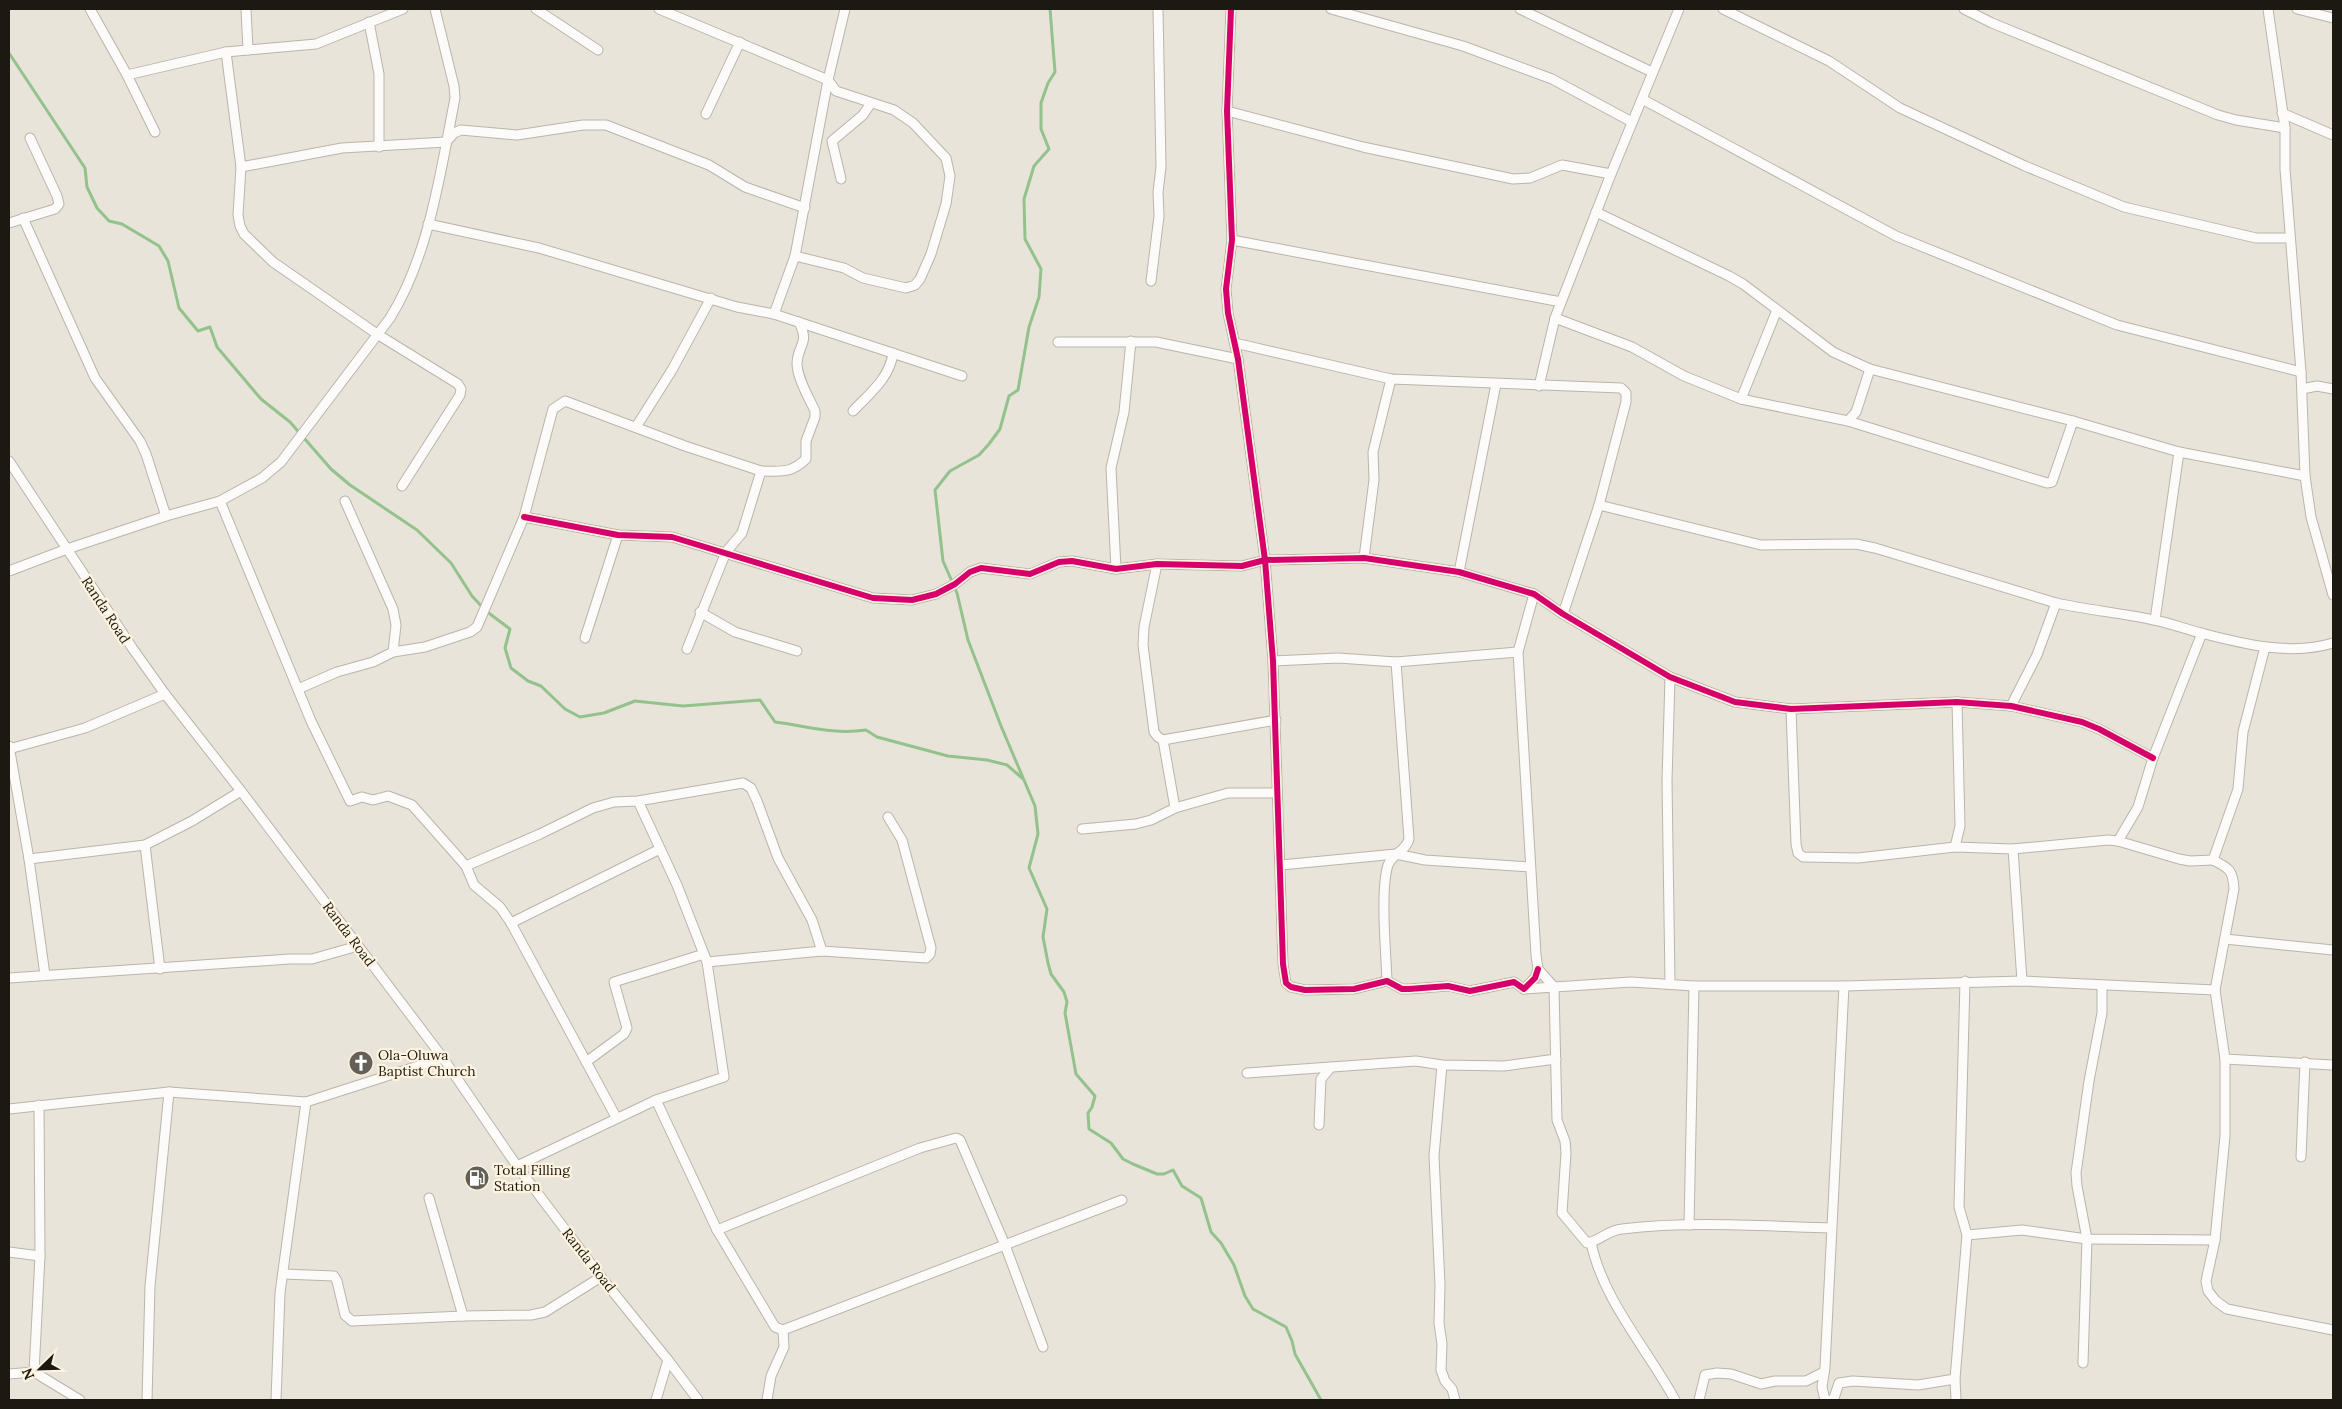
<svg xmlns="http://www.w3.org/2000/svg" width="2342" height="1409" font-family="Lora,serif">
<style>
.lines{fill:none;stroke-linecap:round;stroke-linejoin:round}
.stream{stroke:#93c28d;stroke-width:3}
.street-casing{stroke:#b9b5ac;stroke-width:11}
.street{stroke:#fcfbf9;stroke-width:9}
.cycleway-casing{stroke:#fdf3df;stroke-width:9}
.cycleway{stroke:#d6006c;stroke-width:6}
.labels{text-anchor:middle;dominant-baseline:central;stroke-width:4.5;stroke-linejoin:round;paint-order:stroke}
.street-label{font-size:14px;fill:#1c1912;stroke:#fdf3df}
.poi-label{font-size:14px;fill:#1c1912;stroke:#fdf3df;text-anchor:start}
</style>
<rect width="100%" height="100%" fill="#e9e4d9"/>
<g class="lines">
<g class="stream">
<polyline points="1050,9 1055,72 1048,83 1041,103 1041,129 1049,149 1034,166 1024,199 1025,239 1041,269 1039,297 1029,327 1018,390 1009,396 1000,429 989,444 979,455 950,471 935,490 943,561 957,593 968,640 1001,726 1035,806 1038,834 1029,868 1047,909 1043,937 1048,963 1051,974 1064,992 1067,1002 1065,1013 1076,1074 1095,1096 1092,1107 1088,1113 1089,1129 1111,1143 1123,1159 1133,1164 1157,1174 1164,1174 1173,1170 1182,1186 1201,1198 1211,1232 1221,1243 1234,1265 1245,1296 1253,1309 1286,1327 1292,1341 1295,1354 1321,1400"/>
<path d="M9,53L85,168L87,187L97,208L109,221L122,224L159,246L168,261L179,308L198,331L210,327L217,347L261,399L290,422L331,469L350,485L417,530L451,563L472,596L486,611L510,629L505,648L511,668L528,681L541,686L565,709L580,717L604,713L635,701L683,706L760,700L775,722C807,726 834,735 866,730L877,737L948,756L987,760L1007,765L1022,778"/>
</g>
<defs>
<g id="street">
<polyline points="90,9 127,75 155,132"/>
<polyline points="246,9 248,50"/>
<polyline points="536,9 598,50"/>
<polyline points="659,9 828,80 836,91 894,110 913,123 946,158 950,176 946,204 931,254 920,279 915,285 906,288 863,278 844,268 795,256"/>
<polyline points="1231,9 1227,111 1232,240 1226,289 1228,313 1238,359 1265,560 1273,661 1283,964 1286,983 1291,987 1305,990 1354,989 1387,981 1402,989 1409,989 1448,986 1470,991 1514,982 1524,989 1535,978 1538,969"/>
<polyline points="1331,9 1463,46 1552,79 1632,122"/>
<polyline points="1520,9 1652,72"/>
<polyline points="1723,9 1829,61 1900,108 2025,166 2124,207 2256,238 2290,238"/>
<polyline points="1964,9 1992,23 2218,115 2236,120 2285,128"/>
<polyline points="2268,9 2285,128 2285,169 2301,372 2305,476 2311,517 2333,595"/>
<polyline points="2297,9 2333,18"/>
<polyline points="369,22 379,74 379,147"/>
<polyline points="226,52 241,167 238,215 240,226 244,234 273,262 377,334 458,384 461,389 460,395 402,486"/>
<polyline points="127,75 226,52 316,44 403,9"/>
<polyline points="1642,99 1896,236 2117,325 2301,372"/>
<polyline points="1227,111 1363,147 1513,179 1530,178 1562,165 1611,174"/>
<polyline points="2282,113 2333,135"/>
<polyline points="706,114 740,42"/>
<polyline points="241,167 342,148 446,142 454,133 461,130 517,135 583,125 606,125 709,165 745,187 805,208"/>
<polyline points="841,179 832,141 863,115 871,103"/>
<polyline points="1596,212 1729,276 1743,284 1833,352 1870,369 2073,421 2179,452 2305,476"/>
<polyline points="23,218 95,378 140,441 146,454 166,516"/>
<polyline points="9,223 55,209 59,204 57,196 30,138"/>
<polyline points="428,224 539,248 737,307 774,314 962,376"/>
<polyline points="1232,240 1561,302"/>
<polyline points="1151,281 1159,216 1158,192 1161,167 1158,9"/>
<polyline points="774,314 795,256 828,80 845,9"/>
<polyline points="1555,318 1632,347 1684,376 1741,399 1848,421 2047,483 2052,482 2073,421"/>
<polyline points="1058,342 1156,342 1238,359"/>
<polyline points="1235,343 1391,379 1621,388 1626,393 1626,402 1599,505 1563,614"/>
<polyline points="1539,386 1555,318 1611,174 1679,9"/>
<polyline points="2302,389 2317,386 2333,389"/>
<polyline points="1741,399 1777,310"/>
<path d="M853,411C869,394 890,378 893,353"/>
<polyline points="1848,421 1856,412 1870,369"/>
<polyline points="636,427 672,370 711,298"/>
<polyline points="9,461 133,649 165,694 241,791 443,1058 517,1166 601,1277 668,1360 698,1400"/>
<path d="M761,471C782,471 790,474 806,459V441L815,417V411C809,398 797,378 797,363C798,343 810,345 799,322"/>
<polyline points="220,501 311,721 350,801 362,797 373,800 388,796 412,805 466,866"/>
<polyline points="345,501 393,609 396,625 393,652"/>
<path d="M1599,505L1761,545L1856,544L1875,548L2056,603C2088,610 2121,613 2154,620C2170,623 2185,629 2201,633C2243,644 2291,656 2333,643"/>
<polyline points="524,517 618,535 672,537 873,598 912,600 936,594 955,584 970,572 981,568 1030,574 1059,562 1072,561 1116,569 1157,564 1242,566 1265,560 1364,558 1459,572 1534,594 1563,614 1670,677 1735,702 1791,709 1957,702 2011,706 2082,722 2099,729 2153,758"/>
<polyline points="1364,558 1374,480 1373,452 1391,379"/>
<polyline points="1157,564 1144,627 1143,645 1154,732 1158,737 1163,740 1276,720"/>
<polyline points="1116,569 1111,468 1124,412 1131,341"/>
<path d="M9,571L67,549L166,516L220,501L262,478L281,462L390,318C429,256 441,170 455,98L454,86L435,9"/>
<polyline points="1459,572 1496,384"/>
<path d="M1534,594L1518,652L1536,955L1538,969L1554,987L1557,1120L1565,1141L1566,1153L1562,1213L1587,1243C1600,1241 1608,1230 1622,1229C1691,1221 1762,1226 1831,1228"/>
<polyline points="700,612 735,632 797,651"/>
<polyline points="2155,620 2179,452"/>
<polyline points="585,638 618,535"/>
<path d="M2265,647L2243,732L2238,789L2213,860C2229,868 2233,870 2234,889L2215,990L2225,1059V1136L2215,1240L2206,1281L2208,1291L2216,1301L2227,1309L2333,1330"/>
<polyline points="1273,661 1338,658 1396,662"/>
<polyline points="1670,677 1667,781 1670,983"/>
<polyline points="298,689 337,672 373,662 393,652 425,647 470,632 477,627 524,517 553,409 565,401 685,446 761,471 742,533 726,552 687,649"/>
<polyline points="2011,706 2037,655 2056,603"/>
<polyline points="1791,709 1796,844 1798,853 1803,857 1858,858 1955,847 2013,849 2108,840 2118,841 2179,859 2190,861 2213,860"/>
<polyline points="1163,740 1175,808"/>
<polyline points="9,746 29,859 45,975"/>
<polyline points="9,749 85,728 165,694"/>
<polyline points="1082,829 1136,824 1151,820 1175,808 1228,793 1276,793"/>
<polyline points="2118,841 2138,807 2153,758 2202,633"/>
<polyline points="145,845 160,969"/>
<polyline points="1955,847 1960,826 1957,702"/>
<polyline points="2013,849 2022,981"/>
<polyline points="29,859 145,845 192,821 241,791"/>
<polyline points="1281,865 1396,854 1425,860 1530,867"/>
<polyline points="511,923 660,849"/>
<polyline points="2225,939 2333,950"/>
<polyline points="707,962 822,951 926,958 930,954 931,948 902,840 888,817"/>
<polyline points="9,978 290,959 312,959 358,946"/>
<path d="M1387,981C1386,952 1380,890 1388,865C1393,853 1406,851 1409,839L1396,662L1518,652"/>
<polyline points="1524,989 1631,982 1694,986 1844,986 2022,981 2215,990"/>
<polyline points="2225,1059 2333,1065"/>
<polyline points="586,1062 624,1034 627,1028 614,982 704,954"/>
<polyline points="1442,1065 1434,1156 1440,1285 1439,1323 1442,1344 1441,1370 1445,1381 1452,1389 1455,1400"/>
<polyline points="1247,1073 1416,1061 1442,1065 1504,1066 1556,1059"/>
<polyline points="656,1100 717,1230 775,1327 783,1330 1122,1200"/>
<polyline points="9,1109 169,1092 306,1102 443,1058"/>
<polyline points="616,1117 511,923 500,907 474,885 466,866 540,834 593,808 614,802 638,801 743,783 751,788 757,801 778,858 812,920 822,951"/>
<polyline points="1319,1125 1321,1079 1331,1067"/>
<polyline points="2301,1157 2305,1062"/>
<polyline points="517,1166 656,1100 724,1077 707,962 677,885 638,801"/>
<polyline points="429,1198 463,1316"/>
<polyline points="1689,1225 1694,986"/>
<polyline points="717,1230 920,1148 956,1138 960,1140 1005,1245 1043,1347"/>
<polyline points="1967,1235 2022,1230 2087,1239 2215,1240"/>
<path d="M1591,1242C1602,1299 1648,1350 1675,1400"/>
<polyline points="9,1252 40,1256"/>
<polyline points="283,1274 334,1276 337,1281 345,1315 352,1321 463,1316 531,1315 545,1312 601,1277"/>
<polyline points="2083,1363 2087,1239 2077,1186 2076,1173 2089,1081 2102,1013 2102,985"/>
<polyline points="34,1372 40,1256 39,1105"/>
<polyline points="9,1374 34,1372 80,1400"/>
<polyline points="147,1400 150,1286 169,1092"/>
<polyline points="276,1400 280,1293 306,1102"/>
<polyline points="656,1400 668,1360"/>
<polyline points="767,1400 771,1376 784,1347 783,1330"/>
<polyline points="1699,1400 1705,1375 1717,1373 1731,1374 1761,1384 1775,1381 1806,1381 1824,1372"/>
<polyline points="1825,1400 1822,1387 1825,1367 1844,986"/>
<polyline points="1831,1400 1834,1398 1839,1383 1853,1381 1918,1385 1955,1379"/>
<polyline points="1956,1400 1955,1379 1967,1235 1959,1207 1965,981"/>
</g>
</defs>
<use href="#street" class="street-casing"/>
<use href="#street" class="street"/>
<defs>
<g id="cycleway">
<polyline points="1231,9 1227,111 1232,240 1226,289 1228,313 1238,359 1265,560 1273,661 1283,964 1286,983 1291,987 1305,990 1354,989 1387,981 1402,989 1409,989 1448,986 1470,991 1514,982 1524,989 1535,978 1538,969"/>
<polyline points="524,517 618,535 672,537 873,598 912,600 936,594 955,584 970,572 981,568 1030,574 1059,562 1072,561 1116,569 1157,564 1242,566 1265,560 1364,558 1459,572 1534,594 1563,614 1670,677 1735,702 1791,709 1957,702 2011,706 2082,722 2099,729 2153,758"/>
</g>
</defs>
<use href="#cycleway" class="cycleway-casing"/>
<use href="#cycleway" class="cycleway"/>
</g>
<defs>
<symbol id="church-disc" viewBox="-11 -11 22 22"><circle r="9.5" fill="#646058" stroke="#fdf3df"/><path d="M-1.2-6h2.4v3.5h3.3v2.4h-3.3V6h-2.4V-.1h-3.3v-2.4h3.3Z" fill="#fff"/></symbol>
<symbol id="fuel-disc" viewBox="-11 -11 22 22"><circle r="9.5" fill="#646058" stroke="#fdf3df"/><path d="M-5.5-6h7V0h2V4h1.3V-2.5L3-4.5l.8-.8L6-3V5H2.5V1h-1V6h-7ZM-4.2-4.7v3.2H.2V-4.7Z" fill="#fff"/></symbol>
</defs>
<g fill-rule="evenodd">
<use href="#church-disc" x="347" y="1049" width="28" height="28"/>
<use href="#fuel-disc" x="463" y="1164" width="28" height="28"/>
</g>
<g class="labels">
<g class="street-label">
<text transform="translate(106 610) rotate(57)">Randa Road</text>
<text transform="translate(349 934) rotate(53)">Randa Road</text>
<text transform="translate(589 1260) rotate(52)">Randa Road</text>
</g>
<g class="poi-label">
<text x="378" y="1055">Ola-Oluwa<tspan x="378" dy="16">Baptist Church</tspan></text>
<text x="494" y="1170">Total Filling<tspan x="494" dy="16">Station</tspan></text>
</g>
</g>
<rect width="2342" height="1409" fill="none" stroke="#1c1912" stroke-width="20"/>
<g transform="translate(40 1369) rotate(247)" stroke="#fdf3df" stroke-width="4" paint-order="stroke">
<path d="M0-4L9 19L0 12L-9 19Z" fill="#1c1912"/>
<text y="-8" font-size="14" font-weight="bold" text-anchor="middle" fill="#1c1912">N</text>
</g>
</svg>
